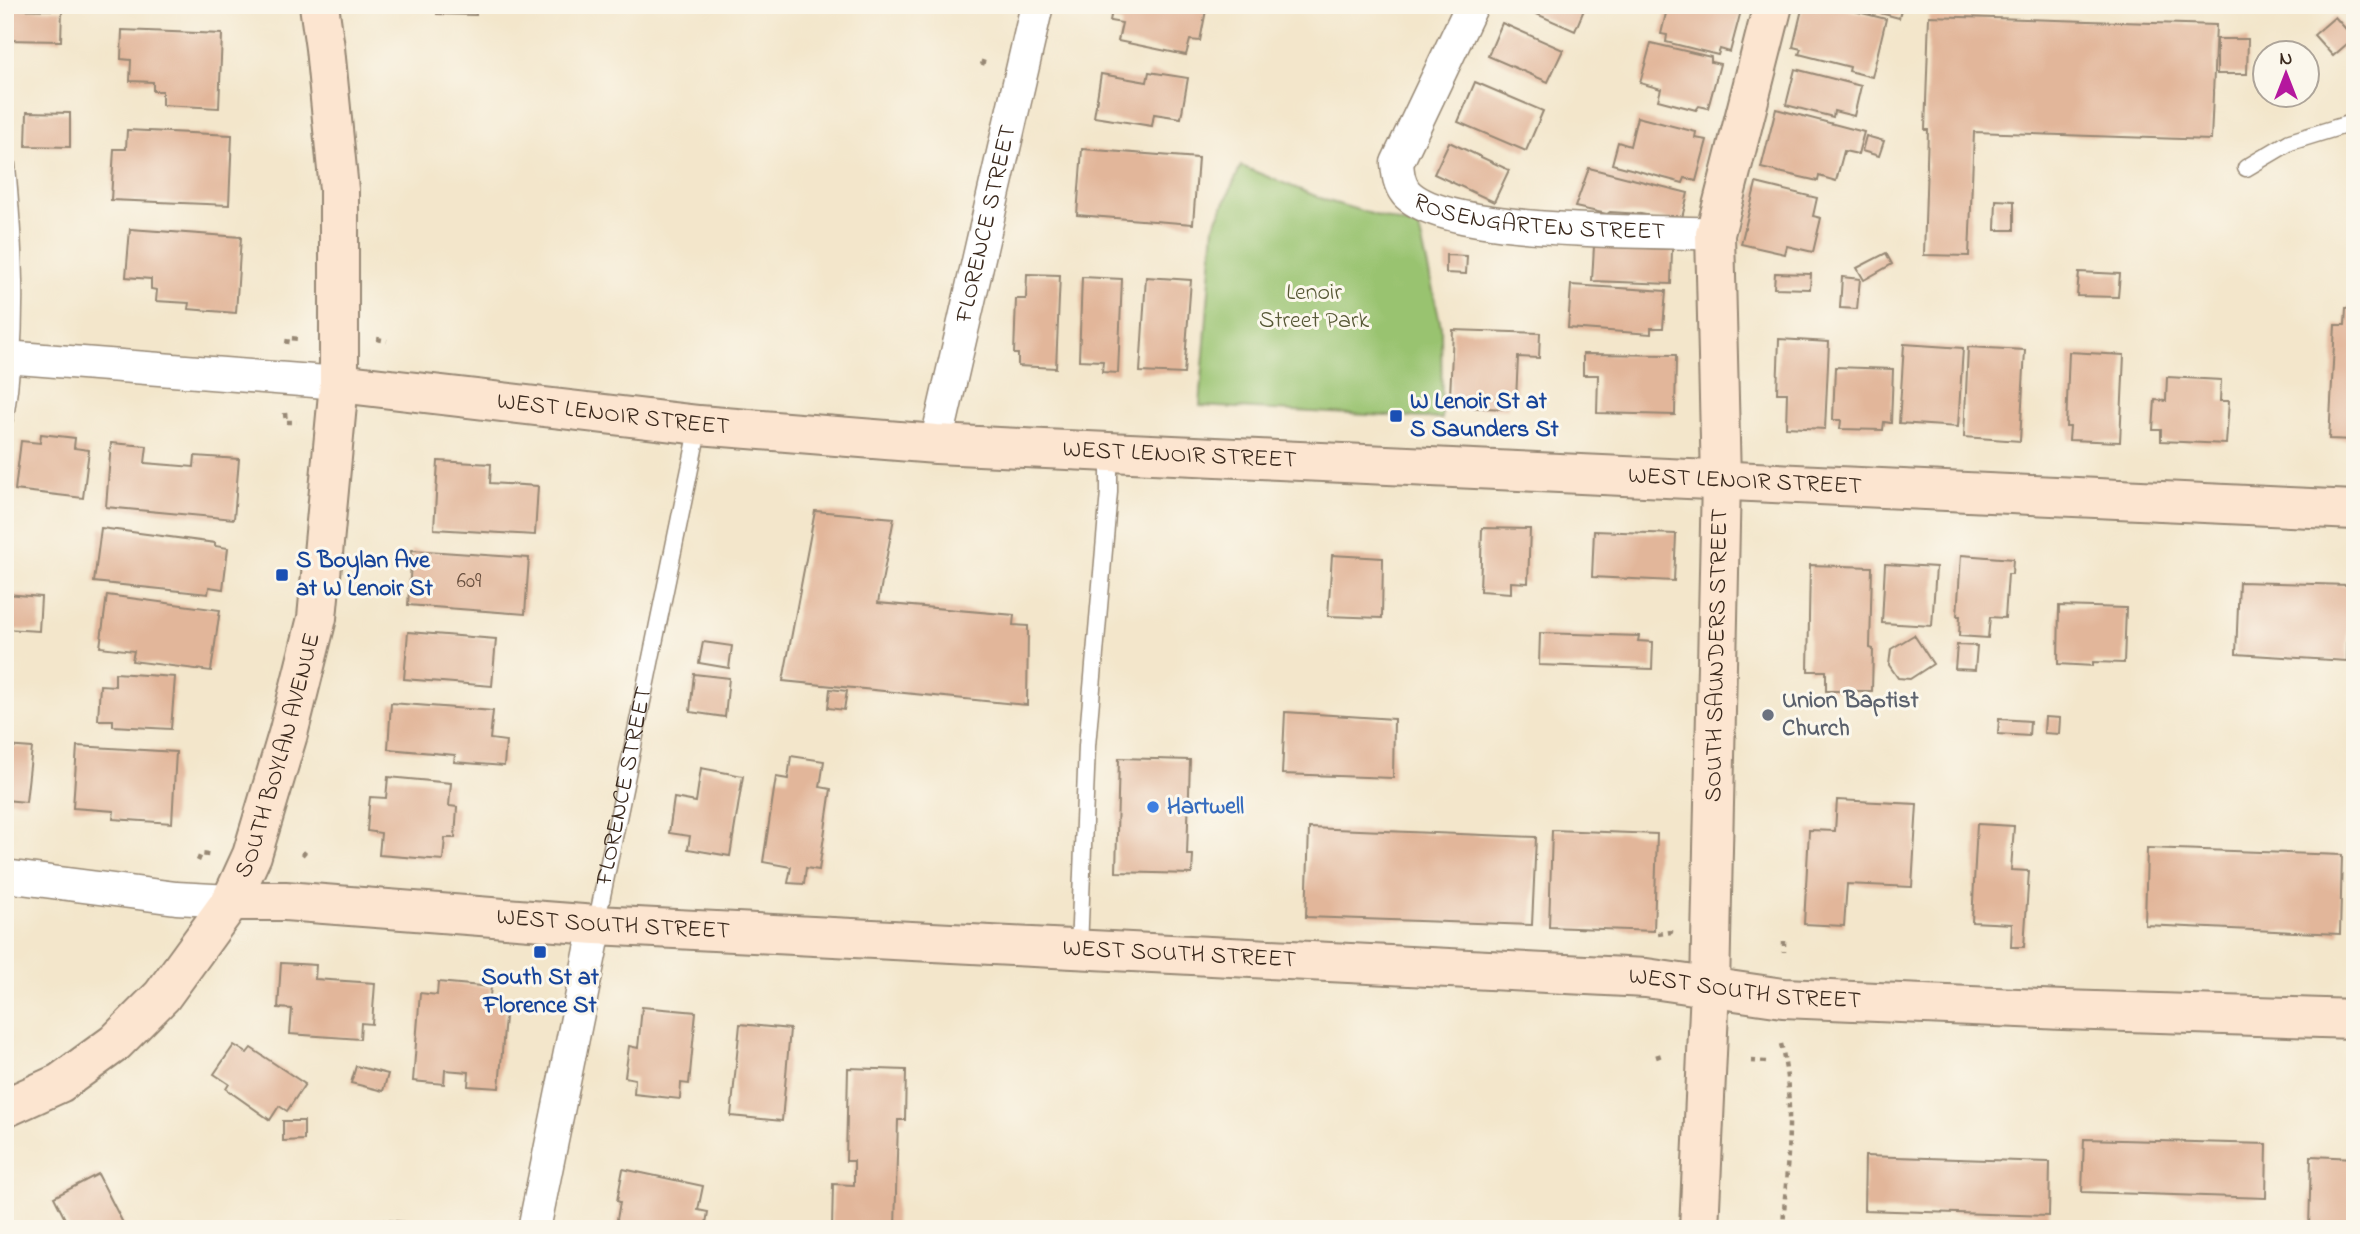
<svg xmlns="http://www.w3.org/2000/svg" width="2360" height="1234" font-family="'Indie Flower',sans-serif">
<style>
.green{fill:#99c36f;stroke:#6a7646;stroke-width:2}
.building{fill:#e2b69a}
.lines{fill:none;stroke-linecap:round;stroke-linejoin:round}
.lane-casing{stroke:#978874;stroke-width:19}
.street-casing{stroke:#978874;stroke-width:35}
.secondary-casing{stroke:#978874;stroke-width:42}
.path{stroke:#978874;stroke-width:4.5;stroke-dasharray:5 5;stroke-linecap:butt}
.lane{stroke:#fff;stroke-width:16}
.street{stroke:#fff;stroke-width:32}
.secondary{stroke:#fce5d0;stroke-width:38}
.transit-dot{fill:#1a4fb4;stroke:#fbf7ec;stroke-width:2.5}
.worship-dot{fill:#6b7280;stroke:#fbf7ec;stroke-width:2.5}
.shop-dot{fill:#3f7fe0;stroke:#fbf7ec;stroke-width:2.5}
.labels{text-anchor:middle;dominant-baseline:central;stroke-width:6;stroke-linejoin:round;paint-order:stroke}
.number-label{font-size:21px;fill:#654d3d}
.street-label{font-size:24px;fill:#3b2a1e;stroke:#fbf7ec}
.park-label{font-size:24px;fill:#575836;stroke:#fbf7ec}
.transit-label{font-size:24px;font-weight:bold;fill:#164399;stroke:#fbf7ec;text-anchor:start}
.worship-label{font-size:24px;font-weight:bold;fill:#5b616d;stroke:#fbf7ec;text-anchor:start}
.shop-label{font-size:24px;font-weight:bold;fill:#366cbe;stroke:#fbf7ec;text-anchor:start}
</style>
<rect width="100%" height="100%" fill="#fbf7ec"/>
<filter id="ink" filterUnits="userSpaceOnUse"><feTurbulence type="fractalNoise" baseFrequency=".0143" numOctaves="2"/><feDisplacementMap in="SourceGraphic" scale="14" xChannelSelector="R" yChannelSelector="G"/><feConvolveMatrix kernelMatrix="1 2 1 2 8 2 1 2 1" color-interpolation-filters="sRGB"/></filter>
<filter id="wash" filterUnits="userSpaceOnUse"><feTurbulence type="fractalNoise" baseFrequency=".00686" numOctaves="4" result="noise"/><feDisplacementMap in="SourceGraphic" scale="28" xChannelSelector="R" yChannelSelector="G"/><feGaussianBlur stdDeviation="1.57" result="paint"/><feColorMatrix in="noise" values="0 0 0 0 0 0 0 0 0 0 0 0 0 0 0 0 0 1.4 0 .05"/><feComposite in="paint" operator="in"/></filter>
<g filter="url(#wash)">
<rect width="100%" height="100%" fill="#f3e6cb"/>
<polygon class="green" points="1241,166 1328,201 1419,228 1441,326 1442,419 1200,406 1214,226"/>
<g id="blocks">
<g class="building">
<polygon points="437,5 476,5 476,15 437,14"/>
<polygon points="1113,5 1207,5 1200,41 1190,40 1186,55 1118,41 1122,23 1110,21"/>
<polygon points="1516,5 1586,5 1575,31"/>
<polygon points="1668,5 1731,5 1730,7 1741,11 1730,52 1720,49 1718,55 1666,42 1667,35 1661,34"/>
<polygon points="1803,5 1830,5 1886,19 1872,77 1849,71 1850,67 1799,54 1801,49 1793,47"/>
<polygon points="1850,5 1902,5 1899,18"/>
<polygon points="5,9 62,10 61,41 5,40"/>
<polygon points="1929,16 2216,25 2211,140 1974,132 1969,256 1924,255 1928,130 1925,130"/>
<polygon points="2335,17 2354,38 2333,56 2314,35"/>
<polygon points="1502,23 1563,50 1548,82 1488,56"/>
<polygon points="122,30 222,34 219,108 162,105 162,91 153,91 153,82 130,81 131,60 121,59"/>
<polygon points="2217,39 2248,39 2247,74 2217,74"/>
<polygon points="1651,43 1711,57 1711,62 1720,64 1708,108 1699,106 1696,110 1658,100 1661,89 1640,83"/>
<polygon points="1795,69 1861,86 1854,116 1834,111 1833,117 1786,105"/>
<polygon points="1149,72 1188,78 1181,118 1154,114 1152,126 1094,117 1101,74 1147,82"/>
<polygon points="1475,82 1543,111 1526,151 1458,122"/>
<polygon points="1776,109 1864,132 1858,154 1844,151 1836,181 1819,176 1818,181 1761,168"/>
<polygon points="27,112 70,113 70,147 26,146"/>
<polygon points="1637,117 1696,132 1695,138 1707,140 1696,181 1685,178 1683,183 1612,164 1618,142 1630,146"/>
<polygon points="127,130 232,135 229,205 111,200 114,149 126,149"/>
<polygon points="1866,136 1884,141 1879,156 1862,151"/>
<polygon points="1449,142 1509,170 1494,202 1434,174"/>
<polygon points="1082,149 1198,158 1193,224 1077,215"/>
<polygon points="1589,168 1688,193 1681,222 1641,214 1610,212 1607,214 1575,207"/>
<polygon points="1756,183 1817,198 1813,216 1821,218 1813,252 1787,246 1785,254 1741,244"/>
<polygon points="1996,200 2014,201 2014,230 1995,230"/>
<polygon points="130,229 241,237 236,313 188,309 189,303 156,301 157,290 151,289 151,279 126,277"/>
<polygon points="1594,246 1672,249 1671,284 1592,281"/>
<polygon points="1886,253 1892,264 1864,280 1857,268"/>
<polygon points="1446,255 1467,256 1466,274 1446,273"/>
<polygon points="2079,272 2120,274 2118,297 2077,296"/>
<polygon points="1775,273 1811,274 1810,289 1774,288"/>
<polygon points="1027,274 1060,275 1056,368 1018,366 1018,354 1014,354 1016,299 1026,299"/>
<polygon points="1082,277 1122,279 1118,373 1102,372 1103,361 1079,360"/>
<polygon points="1146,277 1191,280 1184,374 1140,372"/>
<polygon points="1842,277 1860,279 1857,309 1840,308"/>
<polygon points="1571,285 1666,291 1663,328 1651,328 1651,334 1568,328"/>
<polygon points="2346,308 2355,308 2355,440 2329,439 2335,325 2345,325"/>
<polygon points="1453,330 1540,333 1539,358 1518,357 1516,400 1508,400 1508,409 1458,407 1458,397 1450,397"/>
<polygon points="1779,339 1829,342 1825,429 1786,427 1787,393 1777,393"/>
<polygon points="1904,344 1963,348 1958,427 1899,423"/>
<polygon points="1968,347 2025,350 2020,441 1964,437"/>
<polygon points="2069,352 2124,355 2120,442 2069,440 2070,427 2066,427"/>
<polygon points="1583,354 1676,355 1675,415 1597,413 1598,375 1583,375"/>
<polygon points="1835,367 1893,369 1891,423 1884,422 1883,430 1840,429 1841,420 1833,420"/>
<polygon points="2167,377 2221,380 2220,401 2229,401 2226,444 2161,441 2161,430 2153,430 2155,400 2166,401"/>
<polygon points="41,434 75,438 74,448 89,450 83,498 15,490 21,441 40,443"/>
<polygon points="111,443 147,446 145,463 194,467 195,456 239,459 234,519 106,507"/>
<polygon points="438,461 491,464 490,483 538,486 535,535 434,529"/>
<polygon points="815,511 894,518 878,603 1014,615 1013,625 1028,626 1027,705 783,681"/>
<polygon points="101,528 215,543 215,546 228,548 223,589 209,587 208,594 94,582"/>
<polygon points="1482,528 1530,529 1528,583 1511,582 1511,593 1480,591"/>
<polygon points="1594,531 1676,534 1674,581 1592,577"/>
<polygon points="412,550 529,558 525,614 408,605"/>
<polygon points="1332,555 1383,558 1382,618 1328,616"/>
<polygon points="1961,555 2013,559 2012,574 2008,574 2005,618 1990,617 1988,638 1959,636 1960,616 1957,616"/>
<polygon points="1885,564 1936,567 1932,626 1882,623"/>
<polygon points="1810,565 1872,567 1870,648 1873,649 1872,691 1826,691 1826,671 1808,671"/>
<polygon points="2239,582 2349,585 2347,661 2236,654"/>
<polygon points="6,594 41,597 39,631 5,629"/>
<polygon points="107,595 220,610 211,671 132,661 134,651 100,647"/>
<polygon points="2059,606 2126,608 2124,663 2093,662 2093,666 2058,664"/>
<polygon points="408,632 496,639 492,686 404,679"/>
<polygon points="1540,633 1639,636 1638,641 1653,642 1652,669 1539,665"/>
<polygon points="1914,635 1933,664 1910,679 1898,678 1889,665 1891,649"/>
<polygon points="703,642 732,646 729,668 699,663"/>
<polygon points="1957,645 1977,646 1975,670 1955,669"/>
<polygon points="115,673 175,677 171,729 113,726 113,720 98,720 100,685 115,686"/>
<polygon points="694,674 729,678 725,717 690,712"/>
<polygon points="830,689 847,691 844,710 828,708"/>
<polygon points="391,703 493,711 490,739 506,741 504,766 454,762 455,755 388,749"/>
<polygon points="1285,712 1394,719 1393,778 1282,774"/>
<polygon points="2045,717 2060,718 2059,734 2044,733"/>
<polygon points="1999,719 2030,721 2029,736 1998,734"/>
<polygon points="5,746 32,748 26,802 5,800"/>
<polygon points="77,746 176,752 172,823 113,819 114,811 73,808"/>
<polygon points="791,756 824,761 820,787 831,789 819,870 806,868 804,884 788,883 791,867 763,862 776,777 788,779"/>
<polygon points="1119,758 1190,760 1187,855 1193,855 1192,874 1116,872"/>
<polygon points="701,768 743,776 730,856 688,849 690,836 669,833 674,798 696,802"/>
<polygon points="388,777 451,783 449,806 457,807 455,838 445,838 443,860 379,855 381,833 367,831 369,806 370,797 386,798"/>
<polygon points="1837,800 1917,804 1912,887 1847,884 1844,926 1804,924 1809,830 1835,831"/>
<polygon points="1977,824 2014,826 2011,870 2029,871 2024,947 2011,947 2012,924 1972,922"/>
<polygon points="1309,828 1536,837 1532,925 1306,917"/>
<polygon points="1552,830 1657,834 1654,931 1549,927"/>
<polygon points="2147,848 2342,855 2340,934 2145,925"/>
<polygon points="281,963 316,965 315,979 375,983 372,1024 361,1023 360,1039 290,1034 292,1009 278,1008"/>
<polygon points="438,982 491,987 489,1004 506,1005 499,1088 468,1086 469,1072 445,1070 444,1084 413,1081 420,993 437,995"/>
<polygon points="642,1007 696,1012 689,1084 681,1083 680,1099 634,1094 635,1079 625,1077 629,1046 638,1048"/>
<polygon points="740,1024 790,1029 782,1121 731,1116"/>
<polygon points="234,1045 247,1053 251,1048 305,1084 287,1111 279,1106 270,1120 226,1089 229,1084 214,1074"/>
<polygon points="356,1066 388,1074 383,1091 351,1083"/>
<polygon points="848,1068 906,1070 905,1120 898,1120 895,1229 832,1229 833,1184 854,1185 854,1161 846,1161"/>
<polygon points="283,1121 304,1121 304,1140 283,1141"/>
<polygon points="2084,1139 2267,1144 2266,1198 2082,1192"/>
<polygon points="1865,1156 2050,1162 2049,1216 1864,1210"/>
<polygon points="2311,1156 2355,1158 2355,1229 2309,1229"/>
<polygon points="623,1169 703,1186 698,1210 708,1212 705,1229 635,1229 616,1225 620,1202 617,1201"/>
<polygon points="98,1174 125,1227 121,1229 70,1229 54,1197"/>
<polygon points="375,1219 404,1222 404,1229 374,1229"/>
</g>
</g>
</g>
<g filter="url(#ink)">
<use href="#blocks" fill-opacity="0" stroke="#978874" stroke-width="2"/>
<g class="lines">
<defs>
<g id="lane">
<path d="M5,145C14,236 20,328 5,418"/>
<polyline points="2246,168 2290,142 2355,122"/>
<path id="s1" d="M596,925L699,425"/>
<polyline points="1079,949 1087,746 1109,492 1109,453"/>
</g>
<g id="street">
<path id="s2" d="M1472,5L1397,163C1398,174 1399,184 1406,193C1446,236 1652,230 1715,234"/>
<polyline points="5,357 339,383"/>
<path id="s3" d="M936,444L1037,5"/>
<polyline points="5,876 176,898 231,901"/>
<polyline points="534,1229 596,925"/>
</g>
<g id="secondary">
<path id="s4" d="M339,383L699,425L936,444L2355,510"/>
<path id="s5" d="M231,901H285L596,925L1646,978L1783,998L2063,1010L2355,1019"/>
<path id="s6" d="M5,1108L60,1083L115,1043L162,996L231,901L252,855L288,734L317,618L339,383V190L325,48L319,5"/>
<path id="s7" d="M1699,1229L1710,988L1721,480L1715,234L1773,5"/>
</g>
</defs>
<use href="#lane" class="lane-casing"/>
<use href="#street" class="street-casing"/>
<use href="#secondary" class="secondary-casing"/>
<g class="path">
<polyline points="982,65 985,56"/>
<polyline points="377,339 387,341"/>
<polyline points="287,344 288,338 301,339"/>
<polyline points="285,413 286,422 297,422"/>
<polyline points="302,855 308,848"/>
<polyline points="198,861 201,854 209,855"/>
<polyline points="1658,934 1671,932 1671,929"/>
<polyline points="1784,941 1784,952"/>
<path d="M1781,1044C1796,1103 1786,1169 1783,1229"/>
<polyline points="1656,1057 1665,1054"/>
<polyline points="1751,1061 1767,1062"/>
</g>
<use href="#lane" class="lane"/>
<use href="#street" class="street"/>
<use href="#secondary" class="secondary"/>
</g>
</g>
<g class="transit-dot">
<rect x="1389" y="409" width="14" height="14" rx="3.5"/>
<rect x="275" y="568" width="14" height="14" rx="3.5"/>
<rect x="533" y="945" width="14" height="14" rx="3.5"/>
</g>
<circle class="worship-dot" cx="1768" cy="715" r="7"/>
<circle class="shop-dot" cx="1153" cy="807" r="7"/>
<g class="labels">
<g class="number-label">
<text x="469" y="582">609</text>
</g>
<g class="street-label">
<text stroke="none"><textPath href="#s2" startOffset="345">ROSENGARTEN STREET</textPath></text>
<text stroke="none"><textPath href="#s3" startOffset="226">FLORENCE STREET</textPath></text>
<text stroke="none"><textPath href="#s4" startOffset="276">WEST LENOIR STREET</textPath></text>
<text stroke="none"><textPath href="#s4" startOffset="844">WEST LENOIR STREET</textPath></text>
<text stroke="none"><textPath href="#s4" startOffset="1410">WEST LENOIR STREET</textPath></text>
<text stroke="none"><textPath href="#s7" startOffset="574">SOUTH SAUNDERS STREET</textPath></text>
<text stroke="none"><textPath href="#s6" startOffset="466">SOUTH BOYLAN AVENUE</textPath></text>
<text stroke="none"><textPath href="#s1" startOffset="142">FLORENCE STREET</textPath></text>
<text stroke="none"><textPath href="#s5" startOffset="383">WEST SOUTH STREET</textPath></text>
<text stroke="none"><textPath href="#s5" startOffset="950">WEST SOUTH STREET</textPath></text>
<text stroke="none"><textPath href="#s5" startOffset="1517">WEST SOUTH STREET</textPath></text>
</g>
<g class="park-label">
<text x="1314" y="293">Lenoir<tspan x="1314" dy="28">Street Park</tspan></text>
</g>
<g class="transit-label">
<text x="1410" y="402">W Lenoir St at<tspan x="1410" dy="28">S Saunders St</tspan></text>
<text x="296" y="561">S Boylan Ave<tspan x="296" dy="28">at W Lenoir St</tspan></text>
<text x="540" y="978" text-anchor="middle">South St at<tspan x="540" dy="28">Florence St</tspan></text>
</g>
<g class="worship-label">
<text x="1782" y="701">Union Baptist<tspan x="1782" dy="28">Church</tspan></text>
</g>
<g class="shop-label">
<text x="1167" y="807">Hartwell</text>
</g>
</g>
<rect width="2360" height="1234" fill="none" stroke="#fbf7ec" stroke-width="28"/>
<g transform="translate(2286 74)"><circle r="33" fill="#fbf7ec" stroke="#aea59a" stroke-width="2"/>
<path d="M0-5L12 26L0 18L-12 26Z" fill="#b5179e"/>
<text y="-10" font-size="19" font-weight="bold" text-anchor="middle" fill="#3b2a1e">N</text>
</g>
</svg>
